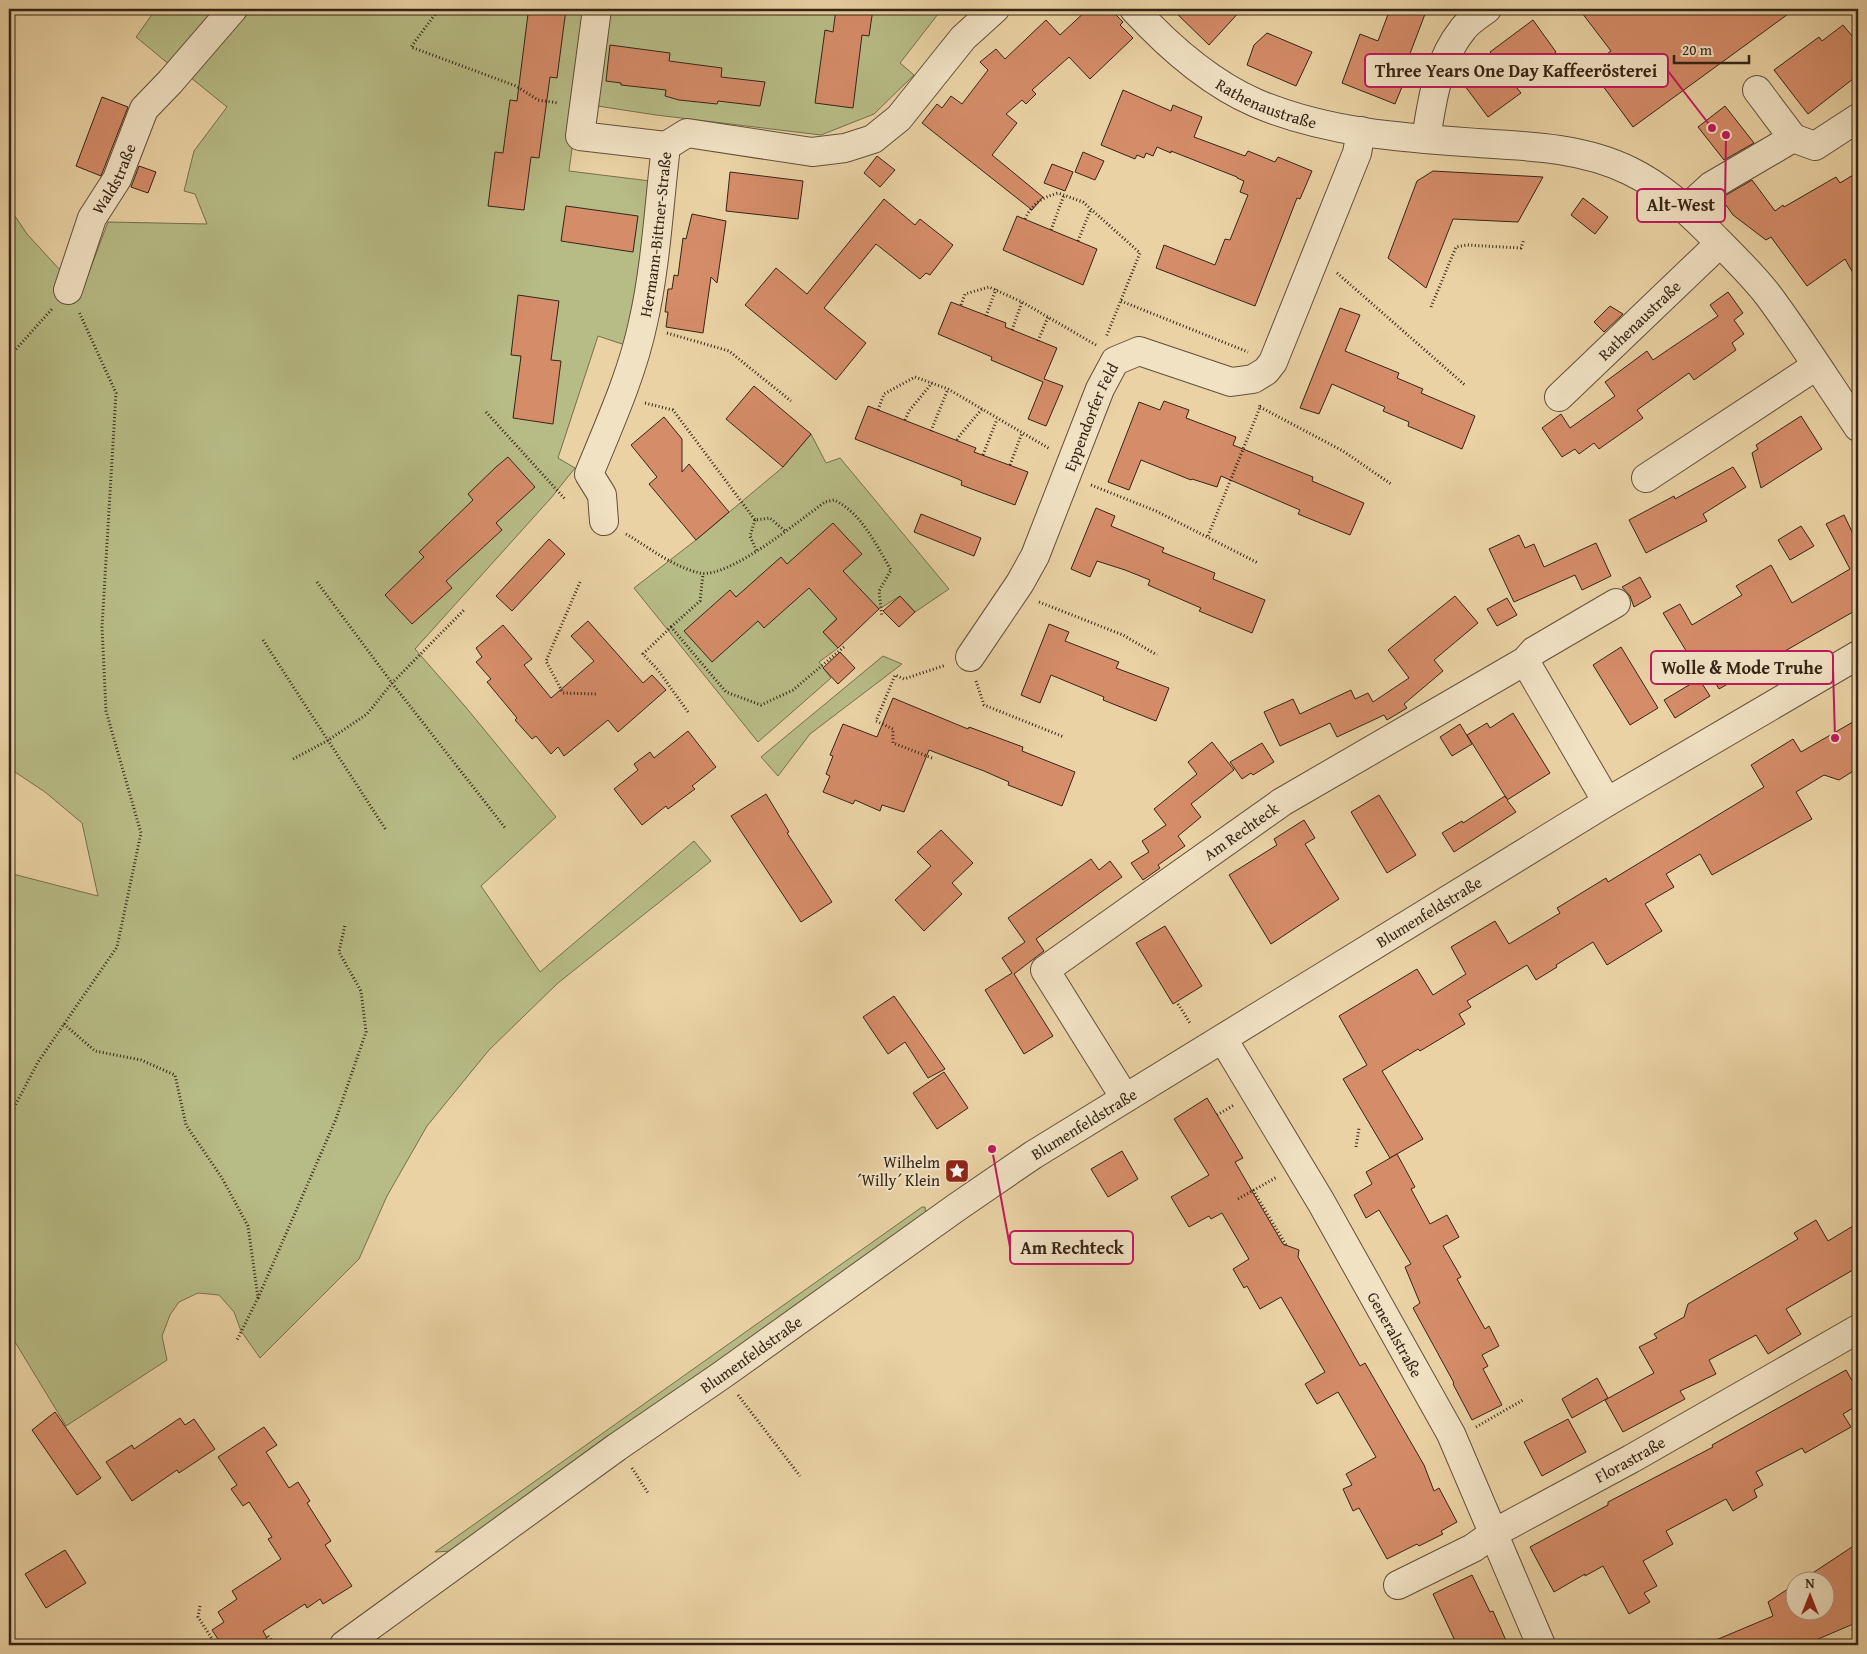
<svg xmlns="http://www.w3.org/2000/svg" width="1867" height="1654" font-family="'Gentium Book Plus',serif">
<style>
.green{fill:#b7bb85;stroke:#76704e}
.building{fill:#d58c69;stroke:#352516}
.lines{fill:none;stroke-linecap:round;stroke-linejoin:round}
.minor-casing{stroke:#62503a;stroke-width:30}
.path{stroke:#352516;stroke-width:3;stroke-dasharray:1 2.5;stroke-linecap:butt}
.minor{stroke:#f1e2c4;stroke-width:28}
.labels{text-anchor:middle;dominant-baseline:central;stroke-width:4.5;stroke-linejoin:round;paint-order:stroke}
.street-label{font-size:16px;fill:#352516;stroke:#f1e2c4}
.poi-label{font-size:16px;fill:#352516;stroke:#f1e2c4;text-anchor:end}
.leader{fill:none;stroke:#c2185b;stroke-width:2}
.callout-dot{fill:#c2185b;stroke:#f1e2c4;stroke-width:2}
.callout{fill:#f1e2c4;stroke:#c2185b;stroke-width:2}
.callout-label{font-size:18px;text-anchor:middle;font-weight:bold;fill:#352516}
</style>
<rect width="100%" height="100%" fill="#ead2a4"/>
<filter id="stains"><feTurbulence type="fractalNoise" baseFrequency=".004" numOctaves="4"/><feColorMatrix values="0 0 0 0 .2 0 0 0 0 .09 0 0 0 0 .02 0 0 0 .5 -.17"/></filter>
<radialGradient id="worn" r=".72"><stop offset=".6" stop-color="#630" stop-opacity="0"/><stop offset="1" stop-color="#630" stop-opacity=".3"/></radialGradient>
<g class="green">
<polygon points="156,9 217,9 170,65 136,37"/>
<polygon points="246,9 942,9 900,63 914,75 874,114 821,135 656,115 578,103 569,171 650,181 635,299 625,345 598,336 558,458 575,468 551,498 415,649 464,705 556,817 481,886 540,972 694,841 711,861 558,983 489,1050 427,1126 387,1196 359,1259 260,1358 241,1331 234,1312 219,1295 198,1293 179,1302 170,1315 162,1336 167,1360 66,1426 9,1332 9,873 98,896 82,823 45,792 9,768 9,219 15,216 27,234 61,271 61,291 80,296 108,222 207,224 195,194 184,191 194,151 227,107 190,77"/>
<polygon points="811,434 826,463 840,458 949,589 915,612 900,596 879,609 863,593 823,632 838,648 819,662 831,678 758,742 634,588 696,540 783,467"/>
<polygon points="883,656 902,664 810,734 778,776 761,757"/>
<polygon points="922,1207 925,1207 926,1215 452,1551 435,1552"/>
</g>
<g class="building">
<polygon points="537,9 566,9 557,78 550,77 539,158 531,157 524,210 488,206 495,152 503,153 510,100 517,101 528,14 536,14"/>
<polygon points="836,9 873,9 869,36 862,35 853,108 815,103 825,30 833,32"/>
<polygon points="1088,9 1110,9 1123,22 1120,25 1133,38 1090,79 1069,57 1032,90 1036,94 1026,104 1022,100 1006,114 1017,123 992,155 1043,197 1032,210 922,123 937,104 942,108 951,96 962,104 988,70 980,62 996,49 1005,59 1046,20 1060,35"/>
<polygon points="1172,9 1242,9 1209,45"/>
<polygon points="1390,9 1410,9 1425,14 1400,80 1404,82 1395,104 1342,83 1360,34 1378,41"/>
<polygon points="1579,9 1795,9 1633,127 1589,67 1611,51"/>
<polygon points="1533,20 1556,52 1513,83 1521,93 1488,117 1459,78 1492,54 1490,52"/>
<polygon points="1843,25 1858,43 1858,75 1808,114 1774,70 1819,37 1822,41"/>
<polygon points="1267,33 1312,52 1296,86 1247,65 1254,45"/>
<polygon points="610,45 670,53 669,61 722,68 721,77 765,82 760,106 718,101 717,104 679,100 665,96 666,90 621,85 621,83 606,81"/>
<polygon points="1123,90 1171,111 1173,105 1202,117 1194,137 1245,156 1248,151 1275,162 1278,157 1312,171 1300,199 1297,198 1255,306 1156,268 1164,245 1215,265 1225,239 1230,240 1248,195 1240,192 1244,181 1237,178 1237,177 1171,151 1171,153 1157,147 1153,156 1146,153 1144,158 1137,155 1135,159 1101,145"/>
<polygon points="102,97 128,107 101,176 76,166"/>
<polygon points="1725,106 1754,143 1724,160 1698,127"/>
<polygon points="1083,152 1104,161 1095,180 1075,172"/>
<polygon points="877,156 895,170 880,187 864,173"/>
<polygon points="1052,164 1073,172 1065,191 1044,183"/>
<polygon points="139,166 156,172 148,193 131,187"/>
<polygon points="1433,171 1543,177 1518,222 1453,219 1426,288 1388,258 1417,181"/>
<polygon points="730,172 803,181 798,219 726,211"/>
<polygon points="1858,172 1858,282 1845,259 1807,286 1771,237 1766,240 1733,215 1721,198 1752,180 1775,211 1783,205 1784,207 1836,177 1840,183"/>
<polygon points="1583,198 1608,217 1595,234 1571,215"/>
<polygon points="884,199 915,225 920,219 953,245 930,275 926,273 920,279 876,244 824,308 866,343 836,380 745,305 776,268 807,294"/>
<polygon points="566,206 638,216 633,252 561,241"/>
<polygon points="692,214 726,221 717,283 711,277 703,333 666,327 668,312 665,312 668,289 672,289 674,275 678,276 683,238 686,239"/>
<polygon points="1017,216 1097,249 1083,285 1003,250"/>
<polygon points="1728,292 1743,313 1734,320 1744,334 1732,343 1736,350 1694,380 1689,373 1637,410 1643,418 1599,449 1594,443 1579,454 1575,449 1562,457 1542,428 1561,414 1570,428 1615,396 1605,382 1647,351 1653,360 1718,316 1710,305"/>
<polygon points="518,295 559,301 551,360 561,361 553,424 513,418 521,356 511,355"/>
<polygon points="951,302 1006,323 1005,327 1057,348 1044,379 1063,386 1046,426 1028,419 1043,382 991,360 992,357 938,334"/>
<polygon points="1610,306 1623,314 1604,332 1594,322"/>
<polygon points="1340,308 1360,315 1345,351 1399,373 1397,378 1423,389 1421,393 1475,416 1462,449 1408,426 1409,422 1383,411 1385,407 1332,384 1319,414 1300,408"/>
<polygon points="754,386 811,434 783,467 726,419"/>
<polygon points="1164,401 1189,410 1186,418 1236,437 1233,445 1313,477 1312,481 1364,503 1350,535 1298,514 1300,510 1221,476 1217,487 1192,479 1191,480 1141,460 1129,490 1108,482 1139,402 1160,410"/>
<polygon points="868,406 976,448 974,452 1028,472 1015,505 961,485 962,481 958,479 855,439"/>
<polygon points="1801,416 1822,449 1761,488 1752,453 1758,449 1756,445"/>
<polygon points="664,417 682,439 682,472 689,464 729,512 696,540 649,484 657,477 631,445"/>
<polygon points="508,457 535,487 496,523 502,530 446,581 452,588 412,624 385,595 424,557 419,552 473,500 468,494 496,467"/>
<polygon points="1733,467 1746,487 1703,514 1707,521 1646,553 1629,520 1674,496 1675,499"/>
<polygon points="1096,508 1115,516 1111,526 1164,548 1162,552 1215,573 1213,579 1265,600 1252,633 1199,611 1201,608 1148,585 1150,580 1125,570 1097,561 1090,577 1071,569"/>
<polygon points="921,514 981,538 974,556 914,532"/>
<polygon points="1844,515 1858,544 1858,609 1719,689 1704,663 1696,667 1663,613 1680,604 1692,625 1742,595 1736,586 1771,565 1792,603 1850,569 1826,524"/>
<polygon points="833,523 862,554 843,571 879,609 838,648 823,632 837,619 809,588 764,628 758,621 712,662 684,631 730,590 736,597 781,557 787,564"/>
<polygon points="1801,526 1814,546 1790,560 1778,540"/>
<polygon points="1519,535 1525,548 1534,544 1544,567 1596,543 1611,576 1582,590 1575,575 1514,602 1489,549"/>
<polygon points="549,539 565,554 512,611 496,596"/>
<polygon points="1640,577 1651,597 1634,607 1630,596 1622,587"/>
<polygon points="900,596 915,612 899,627 883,611"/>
<polygon points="1455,596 1478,623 1434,660 1443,671 1404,704 1407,708 1387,720 1384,715 1337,737 1330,723 1280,746 1264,712 1293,699 1300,714 1351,690 1355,699 1368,693 1373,702 1409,678 1388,650"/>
<polygon points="1507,598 1517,615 1497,626 1487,609"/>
<polygon points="588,621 643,683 652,675 666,690 618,732 608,720 564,756 558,747 551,754 536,736 532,739 515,720 517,718 487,682 491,679 476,662 482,657 476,648 503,625 532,659 524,665 551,698 594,661 571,636"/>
<polygon points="1049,624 1069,632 1065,641 1119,662 1116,668 1169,688 1156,721 1103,700 1104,697 1051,675 1040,703 1021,695"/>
<polygon points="1621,647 1658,708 1630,725 1593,665"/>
<polygon points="840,652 855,668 838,684 823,668"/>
<polygon points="1699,679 1710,696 1675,718 1664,700"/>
<polygon points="893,698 968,729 969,727 1023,747 1022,751 1075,772 1062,806 1008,785 1009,782 984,771 929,750 904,812 882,805 880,811 855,800 853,804 823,792 830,776 826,774 833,756 830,755 843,724 877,737"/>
<polygon points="1513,713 1550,773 1507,800 1516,812 1454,852 1442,833 1462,821 1463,823 1505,796 1507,799 1467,735 1487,723 1490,728"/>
<polygon points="1858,719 1858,768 1839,780 1824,775 1796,792 1812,819 1712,875 1700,854 1666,874 1674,887 1645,904 1662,931 1607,965 1593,942 1556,965 1557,967 1536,980 1527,965 1467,1001 1471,1007 1459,1014 1465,1024 1420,1051 1418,1049 1382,1071 1423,1139 1390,1158 1343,1079 1367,1065 1339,1016 1417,969 1433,995 1466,974 1451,947 1495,921 1509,944 1560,913 1557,908 1606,878 1608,882 1764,787 1751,765 1793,739 1801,752"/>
<polygon points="1460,724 1472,744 1452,756 1440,737"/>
<polygon points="688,731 716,767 692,786 695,789 668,809 666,806 642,825 614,789 638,770 634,764 650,752 654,758"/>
<polygon points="1212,742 1234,770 1191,804 1201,817 1178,836 1185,846 1158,865 1160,868 1143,880 1131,863 1149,852 1142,841 1166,825 1154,809 1197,774 1188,762"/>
<polygon points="1262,743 1274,762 1253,775 1251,773 1242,779 1230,762"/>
<polygon points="766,794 789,832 787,833 832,902 801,922 731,816"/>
<polygon points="1379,795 1416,855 1387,873 1351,812"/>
<polygon points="1304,820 1315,838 1305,844 1339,899 1271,944 1229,875 1277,845 1274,839"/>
<polygon points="941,830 973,863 952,883 962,894 924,931 895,900 931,866 917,852"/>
<polygon points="1091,859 1099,870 1110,861 1122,877 1036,939 1044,951 1014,974 1053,1036 1024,1054 985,990 1012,973 1002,958 1025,942 1008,918"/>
<polygon points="1165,926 1202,986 1173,1004 1136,943"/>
<polygon points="894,996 945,1069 928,1078 905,1042 888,1054 863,1017"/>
<polygon points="944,1072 968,1108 937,1129 913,1093"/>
<polygon points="1207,1098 1243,1158 1235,1162 1273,1227 1283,1244 1299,1250 1298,1257 1342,1334 1360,1366 1365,1363 1424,1465 1434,1491 1439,1488 1457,1522 1441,1531 1443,1534 1419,1546 1417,1544 1387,1559 1359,1508 1353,1511 1343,1489 1352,1485 1346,1474 1376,1457 1338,1392 1317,1404 1305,1384 1325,1372 1281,1297 1260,1309 1247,1286 1244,1288 1233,1269 1249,1259 1222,1213 1211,1219 1209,1216 1189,1227 1171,1197 1209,1175 1174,1119"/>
<polygon points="1122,1151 1138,1179 1108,1197 1091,1169"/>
<polygon points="1397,1154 1415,1187 1411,1189 1430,1224 1447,1215 1459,1237 1443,1246 1461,1277 1457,1279 1485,1329 1489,1326 1499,1346 1482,1355 1488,1366 1483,1369 1502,1405 1472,1420 1453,1384 1454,1383 1413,1308 1420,1303 1405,1267 1411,1264 1379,1210 1366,1218 1354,1195 1372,1184 1366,1172"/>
<polygon points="1816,1220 1828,1241 1858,1223 1858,1267 1786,1309 1801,1334 1768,1354 1756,1335 1709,1360 1716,1374 1680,1391 1685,1399 1623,1432 1605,1400 1654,1373 1639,1347 1657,1338 1654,1334 1684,1317 1688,1304 1798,1239 1794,1233"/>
<polygon points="1846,1370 1858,1391 1858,1405 1843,1414 1851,1427 1805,1453 1802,1448 1756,1472 1763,1485 1754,1490 1757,1497 1733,1511 1726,1499 1666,1531 1673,1544 1643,1561 1657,1586 1644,1593 1650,1602 1629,1614 1603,1566 1585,1576 1585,1574 1554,1592 1530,1547 1608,1505 1608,1502 1713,1447 1712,1445"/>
<polygon points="1597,1378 1608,1398 1572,1418 1562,1399"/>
<polygon points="55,1412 101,1478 77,1495 32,1430"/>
<polygon points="180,1418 185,1425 194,1419 215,1449 179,1473 177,1470 132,1501 106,1462 132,1445 134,1449"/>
<polygon points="1568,1419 1586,1452 1542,1476 1524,1442"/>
<polygon points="264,1427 277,1445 266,1452 289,1488 298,1482 310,1501 307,1503 331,1541 325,1545 352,1586 323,1604 320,1599 307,1608 305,1604 263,1631 267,1638 256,1645 222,1645 212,1630 224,1622 218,1612 237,1599 232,1591 281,1559 268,1539 272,1537 249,1502 243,1506 231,1489 237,1485 218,1457"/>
<polygon points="1858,1543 1858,1622 1804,1645 1704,1645 1773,1616 1768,1602 1794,1585 1794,1612 1824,1612 1824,1582 1799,1582"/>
<polygon points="65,1550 86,1583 46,1608 25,1574"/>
<polygon points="1472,1575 1490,1612 1493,1611 1508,1645 1457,1645 1433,1594"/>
</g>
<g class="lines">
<defs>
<g id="minor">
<polyline points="597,9 580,136 666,146"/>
<path id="s1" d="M1134,9C1168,46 1210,83 1256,103C1326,133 1404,138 1478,143C1529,146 1584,148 1630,171C1661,186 1686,209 1710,233C1730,253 1751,273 1768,295C1800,338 1828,383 1858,427"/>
<polyline points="1757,90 1793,138"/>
<path d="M1426,139C1432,101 1437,61 1463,29C1469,21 1479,15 1487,9"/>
<polyline points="666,146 687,133 812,152 845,148 873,139 899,118 963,38 995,9"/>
<polyline points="1686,209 1711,186 1793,138 1815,146 1858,118"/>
<path id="s2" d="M68,290L92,218L117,179L144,109L170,82L233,9"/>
<path id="s3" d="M1559,397L1720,243"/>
<polyline points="1646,478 1816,366"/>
<path id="s4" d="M604,521L602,495L589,474C609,425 632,375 643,323C656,266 659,204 666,146"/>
<path id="s5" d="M970,657L1020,583L1035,556L1100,389L1115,361L1139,351L1231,382L1253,379L1266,371L1273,362L1357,153L1361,131"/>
<polyline points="1525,661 1607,802"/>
<path id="s6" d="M1223,1039L1321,1202L1451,1434L1541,1645"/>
<path id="s7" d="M1125,1098L1045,970L1282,802L1525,661L1534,651L1616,603"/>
<path id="s8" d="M1398,1585L1473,1548L1494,1533L1631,1459L1858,1329"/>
<path id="s9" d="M344,1645L617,1447L722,1375L957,1207L1033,1155L1607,802L1858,655"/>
</g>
</defs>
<use href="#minor" class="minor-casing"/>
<g class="path">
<polyline points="439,9 411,47 516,86 538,100 559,103"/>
<path d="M1025,219C1032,204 1041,198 1058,193L1083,202L1140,253L1106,337"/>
<polyline points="1051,230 1064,195"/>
<polyline points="1078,241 1091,209"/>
<polyline points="1337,273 1466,386"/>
<polyline points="1121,301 1248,352"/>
<polyline points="961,305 965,294 989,287 1022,302 1096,345"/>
<polyline points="1431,307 1456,247 1467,245 1521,248 1524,239"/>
<polyline points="986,316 996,289"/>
<polyline points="1012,330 1022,302"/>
<polyline points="667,333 729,351 791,401"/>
<polyline points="1038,341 1048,317"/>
<polyline points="9,357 52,309"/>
<polyline points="645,403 673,410 755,520 770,518 785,531"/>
<polyline points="1260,407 1343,451 1391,484"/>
<polyline points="878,410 884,394 915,377 948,389 1050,449"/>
<polyline points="486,412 565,499"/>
<polyline points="905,420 909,411 932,383"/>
<polyline points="931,431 948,389"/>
<polyline points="957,440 960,435 982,409"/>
<polyline points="983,455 997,419"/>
<polyline points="1010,465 1022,433"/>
<polyline points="1091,485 1156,511 1258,563"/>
<polyline points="755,520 750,536 757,552"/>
<path d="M626,534C650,548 673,567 700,573C729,579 801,519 825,502L834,500C862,513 876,545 891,570L879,591L882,617"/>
<polyline points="1208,536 1260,407 1259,404"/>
<polyline points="317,582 392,683 506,829"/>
<polyline points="580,582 546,661 563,693 598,694"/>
<polyline points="1039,602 1123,635 1157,655"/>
<polyline points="671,627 700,601 703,574"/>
<polyline points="263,640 386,830"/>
<polyline points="976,681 984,705 1064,737"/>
<polyline points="688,712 658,670 643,654 671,627 726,692 761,705 793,690 844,647"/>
<polyline points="932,758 893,743 893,729 876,721 895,675 904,679 946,665"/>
<polyline points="293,759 327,741 367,714 392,683 464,610"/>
<polyline points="1178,1004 1190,1023"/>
<polyline points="64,1024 95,1051 141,1060 175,1075 186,1125 222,1178 248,1226 258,1298 237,1340"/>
<polyline points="1217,1115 1234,1105"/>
<polyline points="9,1117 38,1062 117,947 141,833 106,711 102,627 116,393 79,312"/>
<polyline points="1356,1147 1359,1128"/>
<polyline points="1253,1190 1286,1245"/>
<polyline points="1238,1199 1277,1177"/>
<polyline points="258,1298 336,1119 366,1032 361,991 339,952 345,925"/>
<polyline points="738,1395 800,1476"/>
<polyline points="1476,1427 1523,1400"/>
<polyline points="632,1468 648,1493"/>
<polyline points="200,1606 198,1617 216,1645"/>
<polyline points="268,1636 275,1645"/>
</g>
<use href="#minor" class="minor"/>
</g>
<defs>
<symbol id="sight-square" viewBox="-11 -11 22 22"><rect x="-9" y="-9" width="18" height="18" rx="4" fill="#8f2418" stroke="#f1e2c4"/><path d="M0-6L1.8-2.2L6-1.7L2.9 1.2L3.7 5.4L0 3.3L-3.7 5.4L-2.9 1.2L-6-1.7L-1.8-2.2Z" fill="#fff"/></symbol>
</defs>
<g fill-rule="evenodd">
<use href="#sight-square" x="943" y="1157" width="28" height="28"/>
</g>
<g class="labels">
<g class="street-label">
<text stroke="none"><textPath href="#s1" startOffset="165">Rathenaustraße</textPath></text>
<text stroke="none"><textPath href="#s2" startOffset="121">Waldstraße</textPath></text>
<text stroke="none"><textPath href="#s4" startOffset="301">Hermann-Bittner-Straße</textPath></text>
<text stroke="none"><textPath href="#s3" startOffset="111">Rathenaustraße</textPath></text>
<text stroke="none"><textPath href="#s5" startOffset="270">Eppendorfer Feld</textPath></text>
<text stroke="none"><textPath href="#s7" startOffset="391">Am Rechteck</textPath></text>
<text stroke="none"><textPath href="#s9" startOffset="1310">Blumenfeldstraße</textPath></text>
<text stroke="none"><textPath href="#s9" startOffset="905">Blumenfeldstraße</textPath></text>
<text stroke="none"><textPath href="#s6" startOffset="342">Generalstraße</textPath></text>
<text stroke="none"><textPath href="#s9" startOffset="500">Blumenfeldstraße</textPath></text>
<text stroke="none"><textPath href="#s8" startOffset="264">Florastraße</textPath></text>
</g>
<g class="poi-label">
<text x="940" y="1162">Wilhelm<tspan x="940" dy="18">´Willy´ Klein</tspan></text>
</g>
</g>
<path class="leader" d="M1712 128L1668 71M1726 135L1725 205M1835 738L1833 668M992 1149L1010 1247"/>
<g class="callout-dot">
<circle cx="1712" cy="128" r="5"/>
<circle cx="1726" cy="135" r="5"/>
<circle cx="1835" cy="738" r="5"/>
<circle cx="992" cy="1149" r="5"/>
</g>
<g class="callout">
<rect x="1365" y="54" width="303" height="33" rx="5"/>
<rect x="1637" y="189" width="88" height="33" rx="5"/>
<rect x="1651" y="651" width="182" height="33" rx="5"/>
<rect x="1010" y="1231" width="123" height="33" rx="5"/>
</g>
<g class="callout-label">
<text x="1516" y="77">Three Years One Day Kaffeerösterei</text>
<text x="1681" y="211">Alt-West</text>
<text x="1742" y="674">Wolle &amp; Mode Truhe</text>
<text x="1072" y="1254">Am Rechteck</text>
</g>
<rect width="1867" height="1654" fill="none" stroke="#ead2a4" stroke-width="30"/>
<rect x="10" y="10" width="1847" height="1634" fill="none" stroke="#352516" stroke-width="2.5"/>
<rect x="15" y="15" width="1837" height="1624" fill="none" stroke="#352516"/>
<g transform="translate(1810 1596)"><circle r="24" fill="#f1e2c4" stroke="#a6967e"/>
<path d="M0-4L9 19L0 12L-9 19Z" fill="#8f2418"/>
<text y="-8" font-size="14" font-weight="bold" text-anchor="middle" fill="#352516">N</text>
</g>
<path d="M1674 55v8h75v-8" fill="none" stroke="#352516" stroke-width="2.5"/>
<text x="1682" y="55" font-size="15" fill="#352516" stroke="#f1e2c4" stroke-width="4" paint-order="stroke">20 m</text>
<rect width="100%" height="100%" filter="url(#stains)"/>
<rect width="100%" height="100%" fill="url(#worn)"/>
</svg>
